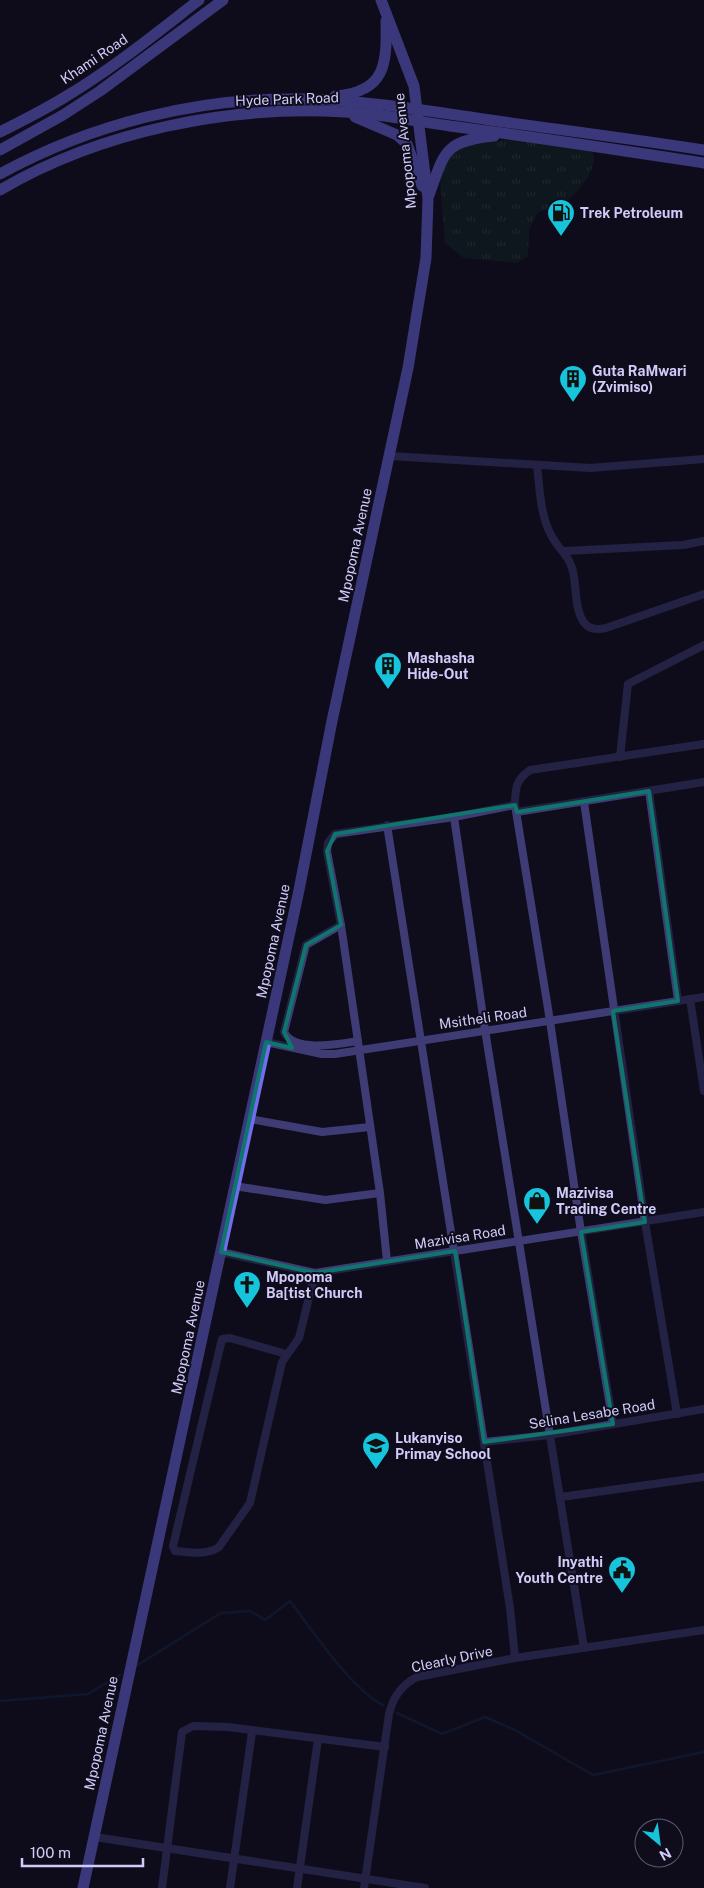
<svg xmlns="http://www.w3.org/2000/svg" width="704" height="1888" font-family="'Public Sans',sans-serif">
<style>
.grass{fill:url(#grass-tufts)}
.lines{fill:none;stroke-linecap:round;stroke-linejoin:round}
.stream{stroke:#12233f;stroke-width:2.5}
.street{stroke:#3f3c75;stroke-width:8}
.secondary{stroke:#716cf0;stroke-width:11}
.marked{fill:none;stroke:#0f766e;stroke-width:4;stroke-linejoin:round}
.labels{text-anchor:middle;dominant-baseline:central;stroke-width:4;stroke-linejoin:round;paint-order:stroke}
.street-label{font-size:14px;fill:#d1cbfa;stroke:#0f0d1b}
.poi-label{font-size:14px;font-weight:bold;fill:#d1cbfa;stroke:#0f0d1b;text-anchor:start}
</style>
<defs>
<pattern id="grass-tufts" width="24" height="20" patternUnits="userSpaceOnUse" patternTransform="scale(1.25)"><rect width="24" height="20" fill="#102423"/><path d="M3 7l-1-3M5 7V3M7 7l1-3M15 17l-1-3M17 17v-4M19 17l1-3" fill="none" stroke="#324244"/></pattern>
</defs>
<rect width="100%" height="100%" fill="#0f0d1b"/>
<path class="grass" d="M517,139L593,152C598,168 579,192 566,201C558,206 546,209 537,213L529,230L528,256L517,263L464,258L445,243L440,178L443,163L465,143Z"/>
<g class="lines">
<g class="stream">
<path d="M136,1666L221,1613L250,1611L265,1620L290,1601C312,1630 352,1690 383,1705"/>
<polyline points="0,1701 88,1694 120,1675"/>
<polyline points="397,1713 442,1734 485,1717 515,1730 593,1775 704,1752"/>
</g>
<g class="street">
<polyline points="390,456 590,468 704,459"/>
<path d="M537,465C540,490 540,522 556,543C562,552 569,557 572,568C577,584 574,607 583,621C588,630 597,630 606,628L704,594"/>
<polyline points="565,551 683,545 704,541"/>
<polyline points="620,757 628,684 704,645"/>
<polyline points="649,791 678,1001"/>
<polyline points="584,802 645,1222 677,1414"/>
<polyline points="517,812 704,782"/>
<polyline points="454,817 485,1030 584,1648"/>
<polyline points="387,825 510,1608 515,1658"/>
<path d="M341,925L306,945L284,1032C294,1053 339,1044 358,1041"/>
<polyline points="690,999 704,1091"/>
<polyline points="266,1042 322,1054 335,1054 704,997"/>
<polyline points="250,1119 322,1132 370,1127"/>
<polyline points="234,1186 325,1200 380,1193"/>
<polyline points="221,1252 315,1273 704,1212"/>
<polyline points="387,1261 380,1193 341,925 327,851 328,843 335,834 454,817 515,805"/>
<path d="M286,1354L230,1338L222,1339L173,1546L175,1551C190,1552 206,1556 219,1547L250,1503L282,1362L299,1338L315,1273"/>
<path d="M613,1424L581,1232L550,1021L515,805C515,788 516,780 530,770L704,744"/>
<polyline points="484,1442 549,1435 704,1409"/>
<polyline points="561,1497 704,1477"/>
<polyline points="95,1837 425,1888"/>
<polyline points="162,1888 182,1732 193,1726 228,1727 385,1747"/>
<polyline points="230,1888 252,1732"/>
<polyline points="297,1888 318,1739"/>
<path d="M364,1888L389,1714C393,1697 401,1685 417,1677L515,1658L704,1630"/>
</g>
<g class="secondary">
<path d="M335,96C386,92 387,64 386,21"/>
<polyline points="355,117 397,135 407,144 422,186"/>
<path d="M0,132C22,121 44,110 65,97C112,69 155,34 199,0"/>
<polyline points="0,150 63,115 100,91 223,0"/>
<path d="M0,174C91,124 198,97 302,99C365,100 428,111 490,120C562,130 633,139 704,150"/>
<path d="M0,190C101,131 229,105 345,112C380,114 415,121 450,126C535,137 619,150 704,163"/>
<path d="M429,195C445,151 444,141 494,136"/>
<polyline points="83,1888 299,890 332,721 408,368 426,258 428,199 414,86 381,0"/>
</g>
</g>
<path d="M0 0H704V1888H0ZM649,791L678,1001L613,1011L645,1222L581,1232L613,1424L484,1442L455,1251L315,1273L221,1252L266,1042L292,1048L284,1032L306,945L341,925L327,851L335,834L515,805L517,812Z" fill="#0f0d1b" fill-opacity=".55" fill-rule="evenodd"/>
<path class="marked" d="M649,791L678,1001L613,1011L645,1222L581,1232L613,1424L484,1442L455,1251L315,1273L221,1252L266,1042L292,1048L284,1032L306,945L341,925L327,851L335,834L515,805L517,812Z"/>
<defs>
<symbol id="fuel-pin" viewBox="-11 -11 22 30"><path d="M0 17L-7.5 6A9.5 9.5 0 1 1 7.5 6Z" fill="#16c5db" stroke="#0f0d1b"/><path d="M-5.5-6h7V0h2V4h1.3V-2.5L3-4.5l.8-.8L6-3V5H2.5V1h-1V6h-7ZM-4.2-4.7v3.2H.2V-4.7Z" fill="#111"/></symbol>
<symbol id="building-pin" viewBox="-11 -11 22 30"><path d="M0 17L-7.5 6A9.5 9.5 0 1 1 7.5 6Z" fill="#16c5db" stroke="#0f0d1b"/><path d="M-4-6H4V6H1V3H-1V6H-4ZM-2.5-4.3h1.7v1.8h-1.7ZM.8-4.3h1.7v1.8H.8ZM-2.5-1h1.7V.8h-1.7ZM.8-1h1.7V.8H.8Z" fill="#111"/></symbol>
<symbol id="shop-pin" viewBox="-11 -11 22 30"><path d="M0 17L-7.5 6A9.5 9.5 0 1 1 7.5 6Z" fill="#16c5db" stroke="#0f0d1b"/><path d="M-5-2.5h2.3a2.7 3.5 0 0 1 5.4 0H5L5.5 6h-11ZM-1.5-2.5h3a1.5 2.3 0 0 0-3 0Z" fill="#111"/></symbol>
<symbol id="church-pin" viewBox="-11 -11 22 30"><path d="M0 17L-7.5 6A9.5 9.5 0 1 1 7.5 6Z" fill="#16c5db" stroke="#0f0d1b"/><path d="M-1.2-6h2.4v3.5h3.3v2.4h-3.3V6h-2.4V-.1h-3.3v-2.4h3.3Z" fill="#111"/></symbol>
<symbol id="school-pin" viewBox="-11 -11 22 30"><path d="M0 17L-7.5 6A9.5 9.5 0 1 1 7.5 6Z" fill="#16c5db" stroke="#0f0d1b"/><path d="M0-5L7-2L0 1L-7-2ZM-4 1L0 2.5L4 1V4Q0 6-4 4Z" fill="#111"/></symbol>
<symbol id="civic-pin" viewBox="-11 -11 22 30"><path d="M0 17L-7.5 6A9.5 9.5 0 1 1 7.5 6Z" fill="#16c5db" stroke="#0f0d1b"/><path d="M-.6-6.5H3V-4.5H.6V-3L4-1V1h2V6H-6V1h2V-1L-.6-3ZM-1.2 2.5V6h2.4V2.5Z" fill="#111"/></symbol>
</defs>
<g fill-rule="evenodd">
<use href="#fuel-pin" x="545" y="197" width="32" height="43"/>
<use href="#building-pin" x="557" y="363" width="32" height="43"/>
<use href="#building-pin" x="372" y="650" width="32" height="43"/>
<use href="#shop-pin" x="521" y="1185" width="32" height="43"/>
<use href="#church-pin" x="231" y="1269" width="32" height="43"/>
<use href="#school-pin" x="360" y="1430" width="32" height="43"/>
<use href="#civic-pin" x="606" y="1554" width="32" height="43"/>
</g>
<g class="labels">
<g class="street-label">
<text transform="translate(94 59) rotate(-34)">Khami Road</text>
<text transform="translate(287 99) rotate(-2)">Hyde Park Road</text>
<text transform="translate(405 151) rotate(-96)">Mpopoma Avenue</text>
<text transform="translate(355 545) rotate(-78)">Mpopoma Avenue</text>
<text transform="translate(273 941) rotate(-78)">Mpopoma Avenue</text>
<text transform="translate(483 1018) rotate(-8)">Msitheli Road</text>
<text transform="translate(460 1237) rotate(-9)">Mazivisa Road</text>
<text transform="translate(188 1337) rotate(-78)">Mpopoma Avenue</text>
<text transform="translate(592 1414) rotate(-9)">Selina Lesabe Road</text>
<text transform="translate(452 1659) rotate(-12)">Clearly Drive</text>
<text transform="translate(101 1733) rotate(-78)">Mpopoma Avenue</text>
</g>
<g class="poi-label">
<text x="580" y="213">Trek Petroleum</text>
<text x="592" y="371">Guta RaMwari<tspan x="592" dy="16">(Zvimiso)</tspan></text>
<text x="407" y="658">Mashasha<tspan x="407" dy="16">Hide-Out</tspan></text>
<text x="556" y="1193">Mazivisa<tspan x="556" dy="16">Trading Centre</tspan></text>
<text x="266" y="1277">Mpopoma<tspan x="266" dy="16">Ba[tist Church</tspan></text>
<text x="395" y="1438">Lukanyiso<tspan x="395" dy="16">Primay School</tspan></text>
<text x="603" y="1562" text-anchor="end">Inyathi<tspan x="603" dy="16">Youth Centre</tspan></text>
</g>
</g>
<g transform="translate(659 1843) rotate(151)"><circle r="24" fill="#0f0d1b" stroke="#5d5974"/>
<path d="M0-4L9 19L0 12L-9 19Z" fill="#16c5db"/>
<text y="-8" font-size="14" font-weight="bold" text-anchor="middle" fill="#d1cbfa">N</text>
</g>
<path d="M22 1858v8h121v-8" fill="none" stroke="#d1cbfa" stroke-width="2.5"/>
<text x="30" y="1858" font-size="15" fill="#d1cbfa" stroke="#0f0d1b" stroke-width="4" paint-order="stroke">100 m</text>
</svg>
